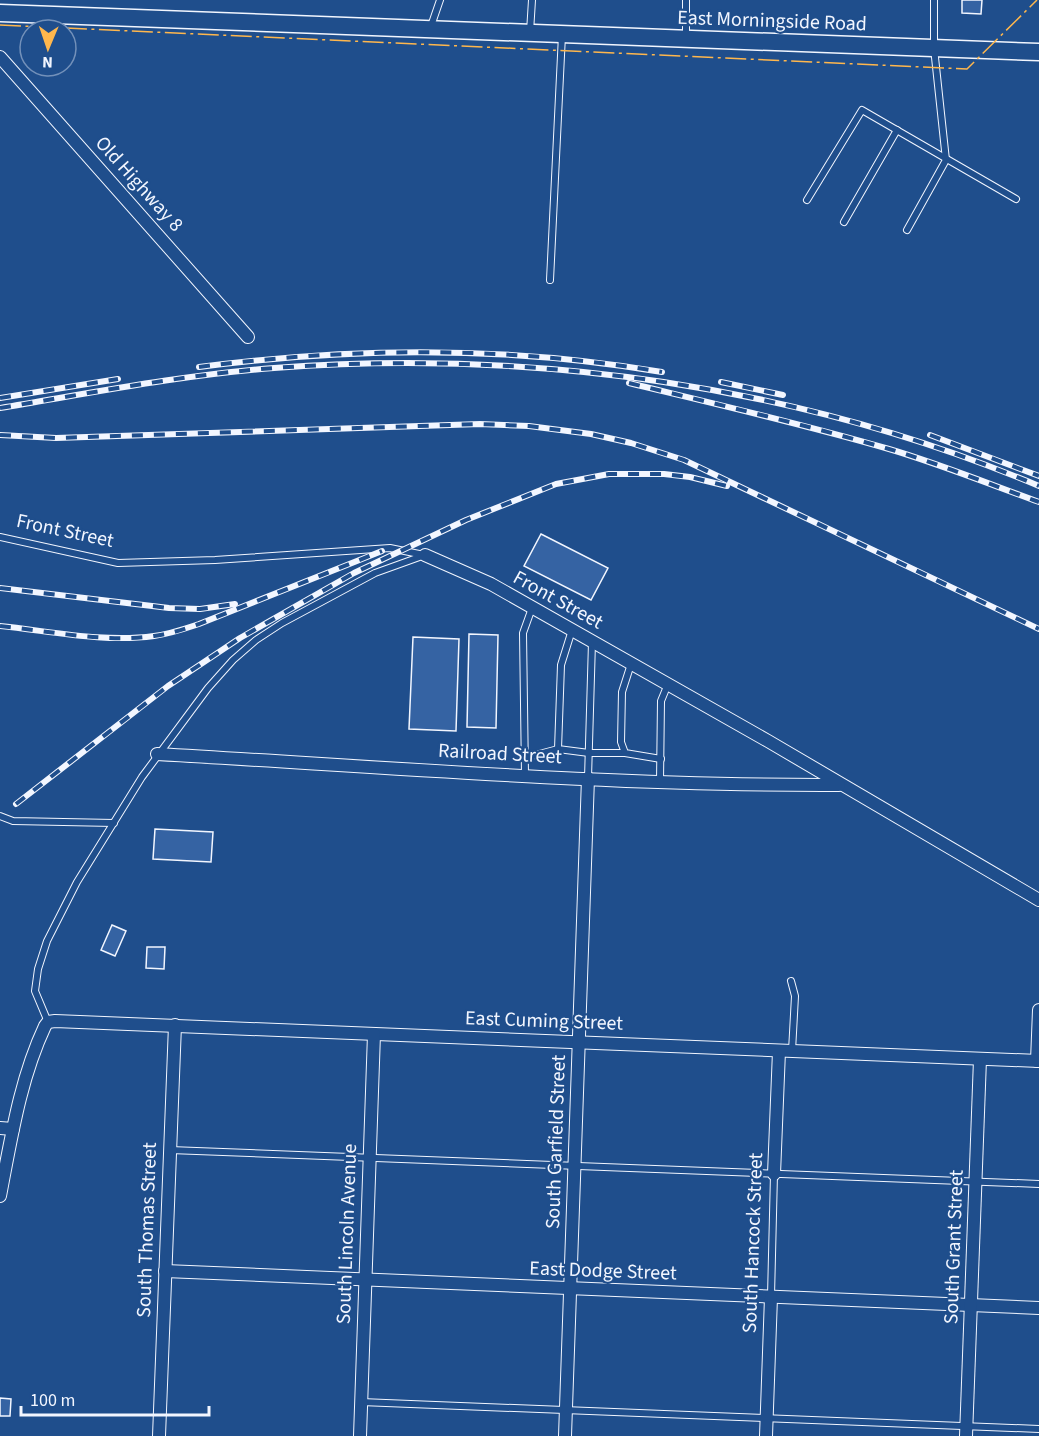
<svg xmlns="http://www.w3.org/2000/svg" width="1039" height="1436" font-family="'Source Sans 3',sans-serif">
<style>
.building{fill:#3563a3;stroke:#f2f6ff;stroke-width:1.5}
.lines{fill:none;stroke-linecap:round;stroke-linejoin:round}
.lane-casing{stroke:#f2f6ff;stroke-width:8}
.street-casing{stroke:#f2f6ff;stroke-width:14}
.secondary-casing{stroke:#f2f6ff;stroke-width:19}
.lane{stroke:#1f4e8c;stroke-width:6}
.street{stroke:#1f4e8c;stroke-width:12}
.secondary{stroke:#1f4e8c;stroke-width:16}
.rail-casing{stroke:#f2f6ff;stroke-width:6}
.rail{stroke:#1f4e8c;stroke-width:4;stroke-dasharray:11;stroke-linecap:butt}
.power{stroke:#ffb74d;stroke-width:1.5;stroke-dasharray:21 4.5 3 4.5;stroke-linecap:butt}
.labels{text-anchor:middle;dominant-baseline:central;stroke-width:4.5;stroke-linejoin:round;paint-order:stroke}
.street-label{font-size:20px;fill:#f2f6ff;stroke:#1f4e8c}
</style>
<rect width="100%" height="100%" fill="#1f4e8c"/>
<g class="building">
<polygon points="962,0 982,0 981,14 962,13"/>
<polygon points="541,534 608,568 591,600 524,566"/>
<polygon points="469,634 498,635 496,728 467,727"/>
<polygon points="413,637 459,639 456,731 409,729"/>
<polygon points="155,829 213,832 211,862 153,859"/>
<polygon points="112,925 126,931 115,956 101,950"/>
<polygon points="147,947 165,947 164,969 146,968"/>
<polygon points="0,1398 11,1399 10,1416 0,1416"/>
</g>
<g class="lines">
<defs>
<g id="lane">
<polyline points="686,0 686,39"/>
<polyline points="430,29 440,0"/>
<polyline points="530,32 532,0"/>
<polyline points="807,200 862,110 1016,199"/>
<polyline points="844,222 897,130"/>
<polyline points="907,230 946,160 934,48 934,0"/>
<polyline points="550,280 562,35"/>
<polyline points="0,537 118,563 215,560 390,548 424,555"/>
<polyline points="572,630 561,665 558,749 589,753 625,753"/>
<polyline points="631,664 622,692 621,742 625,753 661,759"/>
<polyline points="524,758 558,749"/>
<polyline points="525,775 523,633 532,608"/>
<polyline points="588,778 592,642"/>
<polyline points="660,781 661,701 668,684"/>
<polyline points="0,816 13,821 114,823"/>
<polyline points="791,981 795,996 792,1051"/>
<polyline points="48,1022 35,991 38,969 47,941 77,882 142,777 208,688 233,660 256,640 282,623 375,573 425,555"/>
<polyline points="170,1150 1039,1184"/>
<polyline points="771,1296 774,1174"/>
<polyline points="361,1402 1039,1429"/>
</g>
<g id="street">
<polyline points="0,57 248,337"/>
<polyline points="425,555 491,584 768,741 1039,900"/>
<path d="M157,754C384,767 612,786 839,785"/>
<polyline points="1037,1061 1039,1010"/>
<polyline points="0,1128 13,1129"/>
<polyline points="774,1174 779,1051"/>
<path d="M0,1196C11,1139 20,1079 45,1026L48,1022L55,1021L1039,1061"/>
<polyline points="165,1271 1039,1308"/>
<polyline points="159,1436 175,1025"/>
<polyline points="360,1436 374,1034"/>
<polyline points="565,1436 588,778"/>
<polyline points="766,1436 771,1297"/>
<polyline points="966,1436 980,1059"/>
</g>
<polyline id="secondary" points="0,13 1039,52"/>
</defs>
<use href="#lane" class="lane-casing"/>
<use href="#street" class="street-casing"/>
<use href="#secondary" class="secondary-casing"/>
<use href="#lane" class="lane"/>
<use href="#street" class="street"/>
<use href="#secondary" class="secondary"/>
<defs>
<g id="rail">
<path d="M199,367C352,347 509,346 662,372"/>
<polyline points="721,382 783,395"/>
<path d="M629,383C716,404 803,424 889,449C940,464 989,484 1039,502"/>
<polyline points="0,398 118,379"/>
<path d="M0,408C91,393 182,375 274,368C534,349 798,385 1039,486"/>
<polyline points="0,435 56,438 480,424 529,426 591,434 631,443 684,460 1039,629"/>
<polyline points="930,435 1039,476"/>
<polyline points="0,588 169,608 200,609 235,604"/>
<path d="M0,626C50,631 104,643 154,636C170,634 184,629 199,624L382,551"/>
<polyline points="16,804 168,686 240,638 354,573 466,520 556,484 609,474 664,474 690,477 727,486"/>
</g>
</defs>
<use href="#rail" class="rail-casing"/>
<use href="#rail" class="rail"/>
<polyline class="power" points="0,25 967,69 1037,0"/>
</g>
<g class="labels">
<g class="street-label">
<text transform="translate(772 21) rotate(2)">East Morningside Road</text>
<text transform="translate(139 184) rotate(48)">Old Highway 8</text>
<text transform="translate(65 531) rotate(12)">Front Street</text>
<text transform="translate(558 600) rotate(29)">Front Street</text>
<text transform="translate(500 754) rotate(3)">Railroad Street</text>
<text transform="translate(544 1021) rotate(2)">East Cuming Street</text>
<text transform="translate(556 1142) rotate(-88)">South Garfield Street</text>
<text transform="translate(147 1230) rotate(-88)">South Thomas Street</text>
<text transform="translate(347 1234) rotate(-88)">South Lincoln Avenue</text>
<text transform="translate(753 1243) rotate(-88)">South Hancock Street</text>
<text transform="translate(954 1247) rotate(-88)">South Grant Street</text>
<text transform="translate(603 1271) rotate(2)">East Dodge Street</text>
</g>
</g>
<g transform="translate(48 48) rotate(182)"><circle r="28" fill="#1f4e8c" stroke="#7391ba" stroke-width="1.5"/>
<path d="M0-4.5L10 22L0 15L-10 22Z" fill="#ffb74d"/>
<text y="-9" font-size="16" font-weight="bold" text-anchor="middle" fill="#f2f6ff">N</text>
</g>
<path d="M21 1406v9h188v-9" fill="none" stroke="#f2f6ff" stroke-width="3"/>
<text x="30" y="1406" font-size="18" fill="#f2f6ff" stroke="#1f4e8c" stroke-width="4.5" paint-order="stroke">100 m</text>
</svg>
